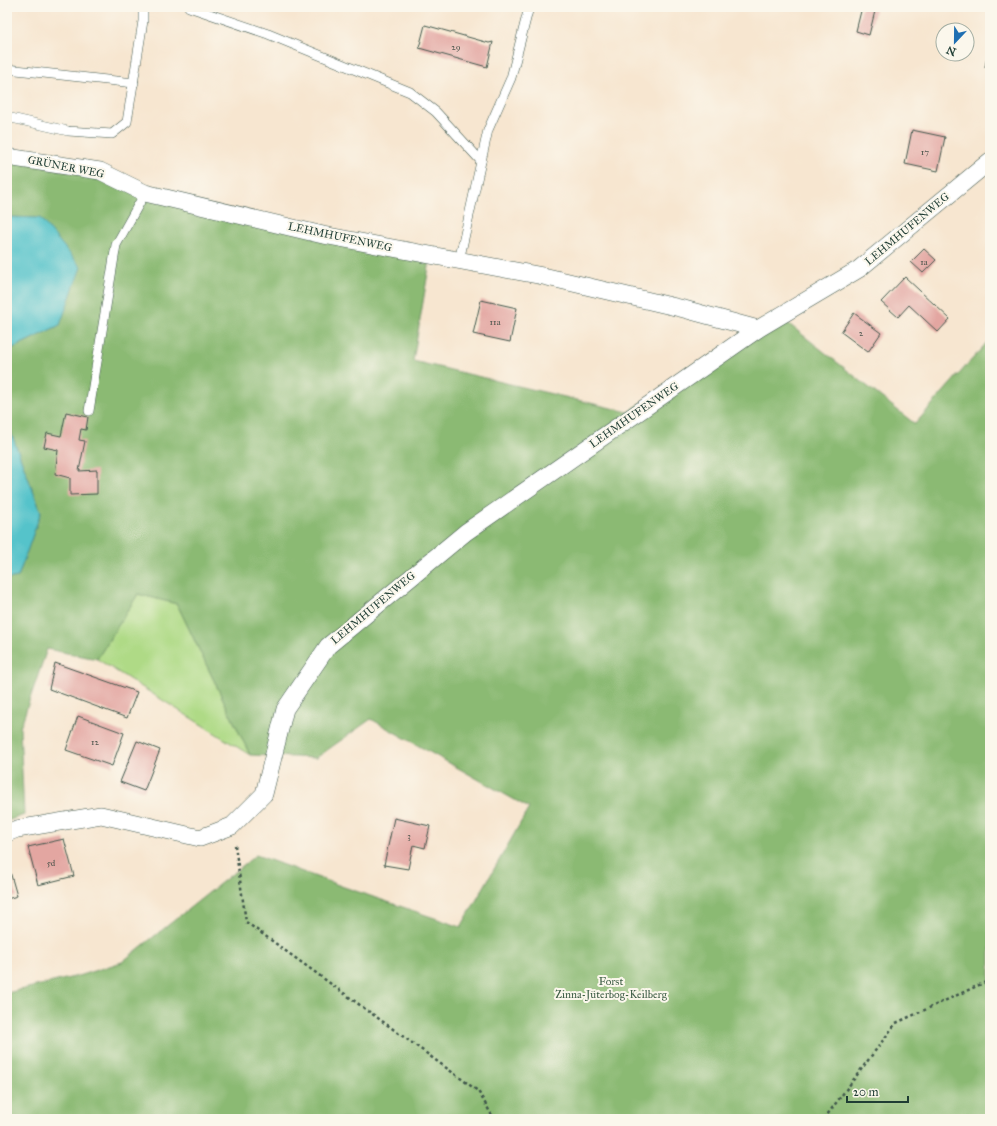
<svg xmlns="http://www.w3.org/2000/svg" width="997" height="1126" font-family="'IM FELL Great Primer',serif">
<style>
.green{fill:#afda86;stroke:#678c5d}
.forest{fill:#8bba73;stroke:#557c54}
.water{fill:#55c3ca;stroke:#3a807f}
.building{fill:#e3a6a1}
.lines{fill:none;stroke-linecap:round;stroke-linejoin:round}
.service-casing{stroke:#3f564b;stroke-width:10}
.minor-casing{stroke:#3f564b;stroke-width:18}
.path{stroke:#3f564b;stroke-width:2.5;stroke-dasharray:3 3;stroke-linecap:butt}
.service{stroke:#fff;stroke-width:9}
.minor{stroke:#fff;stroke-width:17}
.labels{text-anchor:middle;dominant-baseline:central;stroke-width:4;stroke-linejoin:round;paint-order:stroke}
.number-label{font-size:9px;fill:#50574f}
.street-label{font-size:11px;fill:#1f3d34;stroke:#fbf7ec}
.park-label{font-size:11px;fill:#3c5c44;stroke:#fbf7ec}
</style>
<rect width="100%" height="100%" fill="#fbf7ec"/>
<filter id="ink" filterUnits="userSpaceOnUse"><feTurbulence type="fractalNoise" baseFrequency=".025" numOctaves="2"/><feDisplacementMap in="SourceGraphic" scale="8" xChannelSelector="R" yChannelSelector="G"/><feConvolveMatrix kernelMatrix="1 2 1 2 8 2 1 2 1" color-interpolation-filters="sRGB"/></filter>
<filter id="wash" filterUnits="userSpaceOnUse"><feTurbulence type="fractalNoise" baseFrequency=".012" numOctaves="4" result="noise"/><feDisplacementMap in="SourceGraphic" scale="16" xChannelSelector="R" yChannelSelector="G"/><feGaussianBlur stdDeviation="0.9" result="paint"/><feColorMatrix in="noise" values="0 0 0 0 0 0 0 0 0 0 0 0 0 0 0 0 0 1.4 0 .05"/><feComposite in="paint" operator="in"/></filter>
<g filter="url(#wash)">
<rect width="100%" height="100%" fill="#f7e6d0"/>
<polygon class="green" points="138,594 177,604 250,755 97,659"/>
<polygon class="forest" points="7,157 139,189 431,255 413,361 628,412 775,313 915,424 990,339 990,1119 7,1119 7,993 78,976 122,962 256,855 344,887 461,927 529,808 371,719 316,758 250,755 177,604 138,594 97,659 47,649 20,728 24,815 7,821 7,579 18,577 41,512 7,422 7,384 11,349 60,325 40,218 7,217"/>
<g class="water">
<polygon points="7,217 40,218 81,267 60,325 11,349 7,384"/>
<polygon points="7,422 41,512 18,577 7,579"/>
</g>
<g id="blocks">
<g class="building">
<polygon points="862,7 876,7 869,35 856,31"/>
<polygon points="425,25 489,43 493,42 487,67 419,48"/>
<polygon points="989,47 990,47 990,68 985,67"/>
<polygon points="912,130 945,137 938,171 905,164"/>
<polygon points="924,249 936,260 923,273 911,262"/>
<polygon points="905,277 950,319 938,332 909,305 898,317 881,302"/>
<polygon points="481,300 517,308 510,342 473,334"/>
<polygon points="854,313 881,333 868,352 841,332"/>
<polygon points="66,412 88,417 86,430 81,429 79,440 85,441 79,471 97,470 97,494 70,495 70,478 55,474 58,450 44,447 47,433 61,436"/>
<polygon points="55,663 137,692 127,718 49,689"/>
<polygon points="78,716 124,733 112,766 66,750"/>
<polygon points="137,741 160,750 144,791 120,782"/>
<polygon points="394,818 430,826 425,848 413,845 408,869 384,865"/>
<polygon points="64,839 74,876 38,885 28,847"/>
<polygon points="7,861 17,896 7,899"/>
</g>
</g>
</g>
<g filter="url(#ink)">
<use href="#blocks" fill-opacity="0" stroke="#3f564b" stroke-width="1"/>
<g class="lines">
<defs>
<g id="service">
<polyline points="189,7 268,34 410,92 436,112 481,161"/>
<polyline points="7,69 134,83"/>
<polyline points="7,117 68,131 112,134 127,122 143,21 143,7"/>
<polyline points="459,261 488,130 511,78 529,7"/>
<polyline points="89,411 116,245 145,193"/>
</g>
<g id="minor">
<polyline points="7,157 100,171 145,193 323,235 543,276 684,309 758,329"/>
<polyline points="7,833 17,829 101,815 200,838 232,826 264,794 285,709 328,646 466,532 758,329 859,269 990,161"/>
</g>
</defs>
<use href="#service" class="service-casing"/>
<use href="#minor" class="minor-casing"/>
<g class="path">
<polyline points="235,845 246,922 478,1091 494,1119"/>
<polyline points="824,1119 896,1023 990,980"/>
</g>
<use href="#service" class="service"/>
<use href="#minor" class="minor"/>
</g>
</g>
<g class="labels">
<g class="number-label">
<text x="456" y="46">29</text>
<text x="925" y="151">17</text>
<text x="924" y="261">1a</text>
<text x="495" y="321">11a</text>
<text x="861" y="332">2</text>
<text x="95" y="741">12</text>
<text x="409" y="835">3</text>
<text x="51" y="862">5d</text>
</g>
<g class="street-label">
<text transform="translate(66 167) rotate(11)">GRÜNER WEG</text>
<text transform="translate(907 229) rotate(-40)">LEHMHUFENWEG</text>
<text transform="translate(340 237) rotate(12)">LEHMHUFENWEG</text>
<text transform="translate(634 415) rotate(-35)">LEHMHUFENWEG</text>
<text transform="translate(373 608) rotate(-40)">LEHMHUFENWEG</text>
</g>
<g class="park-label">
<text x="611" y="981">Forst<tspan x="611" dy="13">Zinna-Jüterbog-Keilberg</tspan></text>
</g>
</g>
<rect width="997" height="1126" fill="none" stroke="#fbf7ec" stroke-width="24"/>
<g transform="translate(955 42) rotate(202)"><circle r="19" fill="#fbf7ec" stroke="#a3ada2"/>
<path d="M0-3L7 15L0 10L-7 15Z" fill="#1f6fb2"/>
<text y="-6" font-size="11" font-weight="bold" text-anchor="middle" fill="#1f3d34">N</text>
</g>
<path d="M847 1096v6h61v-6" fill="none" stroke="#1f3d34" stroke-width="2"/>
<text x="853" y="1096" font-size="12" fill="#1f3d34" stroke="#fbf7ec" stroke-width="3" paint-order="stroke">20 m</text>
</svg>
